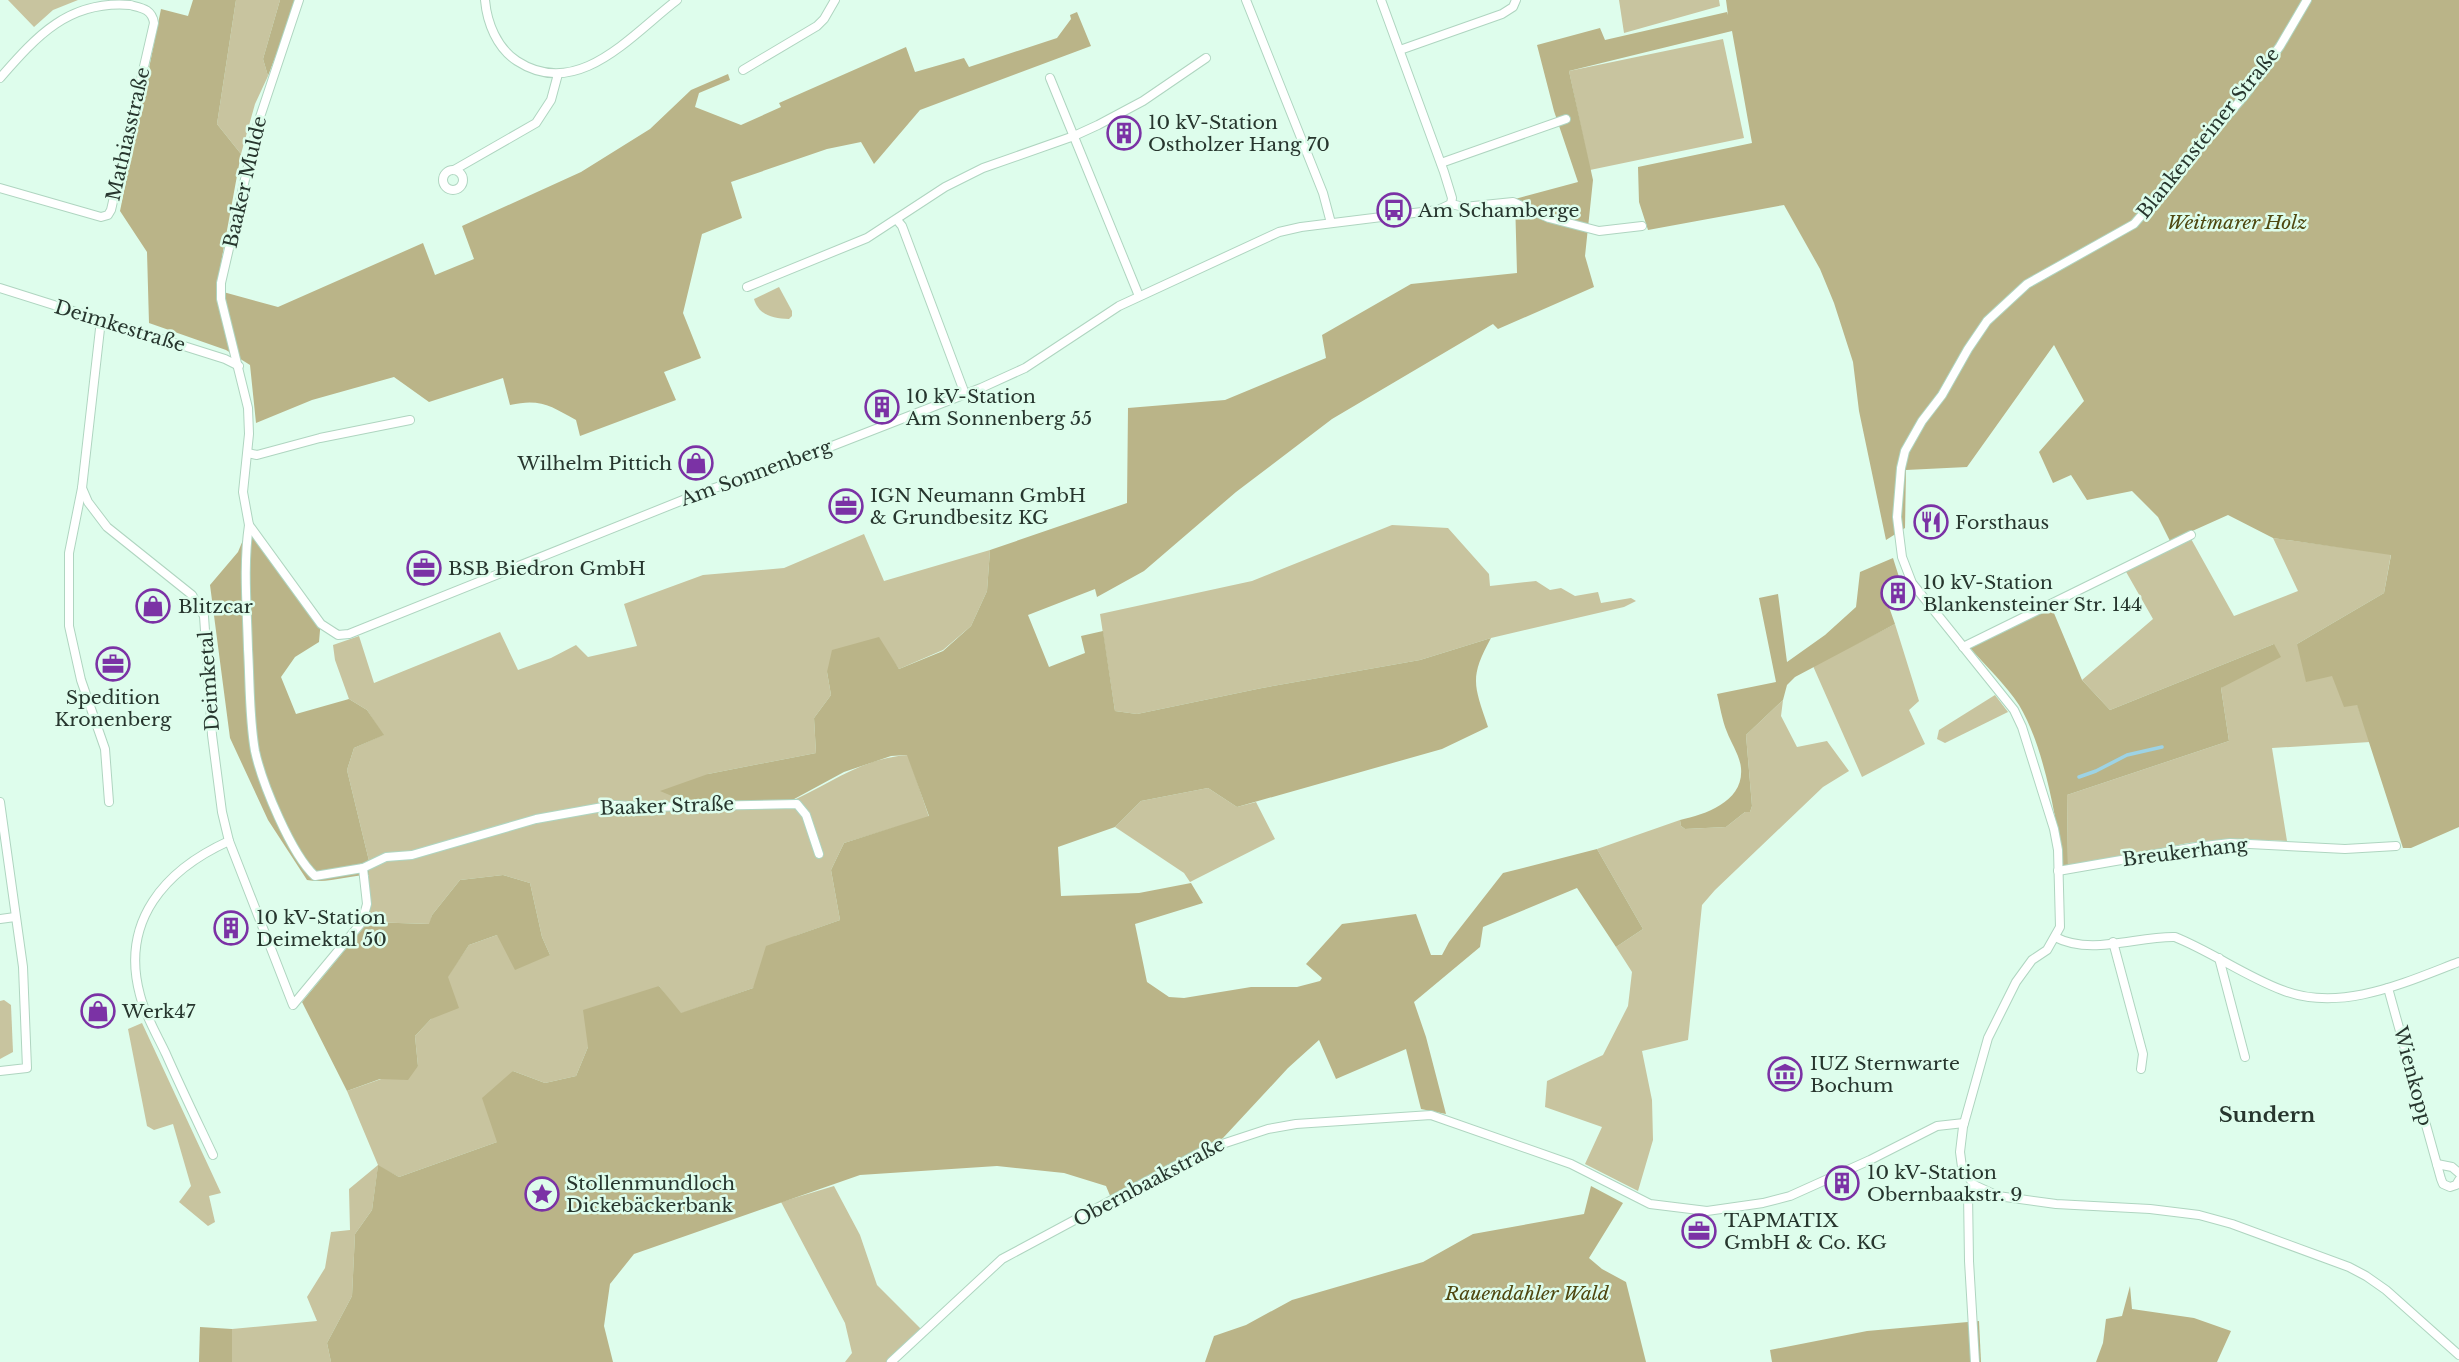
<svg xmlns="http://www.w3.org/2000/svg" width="2459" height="1362" font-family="'Libre Baskerville',serif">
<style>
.green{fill:#c8c49f}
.forest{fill:#bab488}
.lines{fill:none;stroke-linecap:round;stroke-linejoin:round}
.stream{stroke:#9dd3e5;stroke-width:3.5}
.street-casing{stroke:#afd5c0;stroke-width:10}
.street{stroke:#fff;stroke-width:8}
.labels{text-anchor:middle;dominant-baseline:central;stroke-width:5;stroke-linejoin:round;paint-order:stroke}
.poi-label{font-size:19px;fill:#27362e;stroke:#defdec;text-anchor:start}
.street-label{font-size:19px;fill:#27362e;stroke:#defdec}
.park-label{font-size:19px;font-style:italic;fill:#4e4710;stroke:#defdec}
.neighbourhood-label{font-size:21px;font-weight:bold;fill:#27362e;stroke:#defdec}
</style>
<rect width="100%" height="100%" fill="#defdec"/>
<g class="green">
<polygon points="8,0 78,0 53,10 34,27"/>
<polygon points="236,0 280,0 263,59 268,76 255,104 241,154 217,124"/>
<polygon points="1619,0 1719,0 1720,6 1624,33"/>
<polygon points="1723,39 1744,138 1590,170 1569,71"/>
<path d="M779,287L792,311V316L789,319C773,318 759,316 754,299Z"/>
<polygon points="1392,525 1448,528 1489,574 1490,586 1536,581 1550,590 1561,588 1575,596 1598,592 1601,603 1631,598 1636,601 1624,607 1491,638 1420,660 1262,688 1137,714 1115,711 1100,614 1252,581"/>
<path d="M864,534L884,581L990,550L987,591L971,626L943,650L899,669L886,651L827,672L831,695L814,718L816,753L708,774L705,810C729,809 766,812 787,803C830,785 858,759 908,755L929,817L844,843L831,870L840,920L795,936L753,988L680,1014L659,986L588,1047L576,1076L545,1083L513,1071L497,1142L399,1177L378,1166L372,1210L355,1234L352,1296L327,1343L331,1362H232V1329L317,1321L307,1297L325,1268L331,1232L350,1230L349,1189L378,1165L347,1091L418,1066L415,1036L431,1019L447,977L469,945L497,935L550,955L542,937L530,883L503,875L460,880L432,915L430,924L368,922L369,861L347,770L354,748L383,735L367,710L349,699L335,660L333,645L359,636L374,683L500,632L518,670L551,658L576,645L588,657L637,646L624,604L703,575L784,568Z"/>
<polygon points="2190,537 2234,616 2298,591 2273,538 2391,554 2384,593 2297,644 2333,675 2357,704 2370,742 2272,748 2287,841 2236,839 2188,843 2068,868 2067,795 2229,741 2221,688 2274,644 2110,710 2082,680 2153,619 2125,570"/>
<polygon points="1895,624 1919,701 1909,710 1925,744 1862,777 1813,666"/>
<polygon points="1995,695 2008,712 1945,743 1937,739 1939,730"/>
<polygon points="1783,700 1781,716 1797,747 1827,741 1849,771 1823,787 1715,890 1702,905 1688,1040 1642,1051 1652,1100 1653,1140 1638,1191 1585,1164 1602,1127 1545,1107 1547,1081 1603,1055 1628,1006 1632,972 1616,947 1643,929 1597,849 1680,820 1681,826 1685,829 1726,827 1745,812 1750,812 1752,806 1746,735"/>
<polygon points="1208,788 1237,807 1256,802 1275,839 1190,882 1184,873 1115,827 1141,801"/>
<polygon points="4,1000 11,1005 13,1052 0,1059 0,1001"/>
<polygon points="142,1023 221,1193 209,1196 215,1222 208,1226 179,1202 191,1186 173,1124 154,1130 147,1126 128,1029"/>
<polygon points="834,1186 860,1235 877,1285 922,1330 887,1362 845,1362 852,1353 845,1323 781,1202"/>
</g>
<g class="forest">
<path d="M193,0H236L217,124L241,154L216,290L278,307L423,243L435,275L474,259L462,226L581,172L650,129L691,90L728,74L730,80L699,93L695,107L741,125L781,107L779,103L906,47L915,72L964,58L969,67L1057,38L1071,19L1070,15L1077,12L1091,46L920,110L874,164L861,142L827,149L731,182L742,218L702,234L683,313L701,358L664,372L676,400L580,436L576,420C551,406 540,398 510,405L503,378L429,402L394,377L312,400L256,423L250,365L226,350L149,323L147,252L120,211L161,9L188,16Z"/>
<polygon points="280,0 297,0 268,76 263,59"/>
<path d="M1726,0H2459V827L2411,848H2403L2357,705L2344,707L2332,676L2306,682L2297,644L2384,593L2391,555L2273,538L2228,515L2170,541L2158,517L2132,491L2087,500L2071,475L2053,483L2039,452L2084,401L2054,345L1967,467L1906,470L1905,528L1886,540L1859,411L1853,362L1834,303L1820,269L1784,205L1648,230L1639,202L1638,167L1752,143L1732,31L1569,71L1593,180L1585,256L1594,287L1498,329L1493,324L1332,419L1236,492L1144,571L1097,597L1095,589L1028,615L1049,667L1085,653L1081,636L1103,631L1115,711L1137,714L1262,688L1420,660L1491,638C1469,678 1474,685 1488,727L1442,749L1237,807L1208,788L1141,801L1115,827L1058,847L1061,896L1139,893L1191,883L1203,903L1135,924L1147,982L1169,997L1184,998L1251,987H1297L1320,981L1322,978L1306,964L1342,924L1416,914L1431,955H1442L1449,942L1503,873L1597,849L1643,929L1616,947L1577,888L1483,927L1480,947L1414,1002L1426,1037L1446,1114L1421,1109L1406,1049L1336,1079L1319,1040L1288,1068L1223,1138L1111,1198L1106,1186L1064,1173L997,1166L860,1175L634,1254L610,1284L604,1326L613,1362H331L327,1343L352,1296L355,1234L372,1210L378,1165L399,1177L497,1142L482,1098L513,1071L545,1083L576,1076L588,1047L583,1010L659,986L681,1013L753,988L766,946L840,920L831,870L844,843L929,816L907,755L891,756L844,772L785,804L747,809L705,810L660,791L708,774L816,753L814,718L831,695L827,672L832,650L879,637L899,669L943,651L971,626L987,591L990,550L1127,503L1128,408L1225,400L1326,358L1322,335L1411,284L1517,273L1515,199L1578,182L1554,111L1537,45L1600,28L1605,40L1727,12L1728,15Z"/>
<path d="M250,523L321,619L319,642L295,657L281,677L296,714L349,699L367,710L384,735L354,748L347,770L369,861V875C348,875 329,884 307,880L268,820L230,738L210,585L238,552Z"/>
<path d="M1893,558L1899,577L1883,590L1895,624L1795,677L1787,685L1783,700L1746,735L1752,806L1750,812H1745L1726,827L1685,829L1681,826L1680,820C1707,814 1744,801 1741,768C1740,756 1731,743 1727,732C1722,720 1720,706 1717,694L1776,682L1759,598L1778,594L1787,662L1825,635L1856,607L1860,572Z"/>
<path d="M2051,606L2082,680L2110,710L2274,644L2281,657L2221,688L2229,741L2067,795L2068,868L2063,865C2056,818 2044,746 2019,705C2006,685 1986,666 1970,648Z"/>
<polygon points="503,875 530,883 542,937 550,955 515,970 497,935 469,945 448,977 459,1008 431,1019 415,1036 418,1066 408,1080 380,1079 347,1091 302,1002 368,922 429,924 432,915 460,880"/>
<polygon points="1591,1186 1623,1203 1589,1258 1602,1269 1626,1282 1646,1362 1205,1362 1214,1336 1246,1325 1292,1300 1423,1262 1473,1234 1584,1214"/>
<polygon points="2130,1286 2132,1309 2194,1318 2231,1331 2217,1362 2096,1362 2103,1343 2106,1319 2122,1316"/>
<polygon points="1979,1321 1981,1362 1772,1362 1770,1350 1867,1331"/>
<polygon points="200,1327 232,1329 232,1362 199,1362"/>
</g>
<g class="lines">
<polyline class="stream" points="2079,777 2096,771 2127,755 2162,747"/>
<defs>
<g id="street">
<polyline points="299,0 258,123 221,283 221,299 248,408 249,434 243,492 249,525 321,624 338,635 349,634 703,492 809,455 981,388 1025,368 1119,306 1279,232 1301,227 1438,210 1451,204 1452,198 1444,172 1381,0"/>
<path d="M485,0C487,23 497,48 517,61C578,101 632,34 677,0"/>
<polyline points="1246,0 1323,193 1331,223"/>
<polyline points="2307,0 2280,46 2245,95 2134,224 2027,284 1987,321 1968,349 1942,395 1922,421 1905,451 1901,468 1897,517 1902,557 1912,583 2014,710 2022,727 2054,829 2058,850 2060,927 2047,950 2032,960 2016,982 1988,1038 1963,1127 1960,1152 1962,1167 1974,1185 1998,1196 2056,1204 2150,1209 2199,1215 2232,1224 2349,1267 2366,1276 2386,1290 2459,1355"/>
<polyline points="1400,50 1502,14 1513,7 1516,0"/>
<polyline points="743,70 817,26 824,19 835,0"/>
<path d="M0,78C36,37 68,0 130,5C142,8 152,9 154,23L111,210L108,215L101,217L0,188"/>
<polyline points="1050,78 1139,296"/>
<polyline points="1441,163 1566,119"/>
<circle cx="453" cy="180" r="10"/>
<polyline points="454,170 536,123 551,100 558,74"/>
<polyline points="1451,204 1464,207 1513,202 1549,218 1599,231 1642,226"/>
<polyline points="897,220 902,226 965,394"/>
<polyline points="747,287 867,238 945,187 983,168 1074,136 1098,125 1143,101 1206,58"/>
<polyline points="0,288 225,359 239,366"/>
<polyline points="101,320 82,488 69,553 69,626 81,680 105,749 109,802"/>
<polyline points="248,453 257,455 320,438 410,420"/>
<polyline points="82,488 88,502 107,527 192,595 204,616 212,735 222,812 229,841 293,1005 362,922 367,904 363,868"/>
<path d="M249,525C243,565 247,608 248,649C250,682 249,717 255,751C262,783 291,854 315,876L363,868L386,857L412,855L536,819L614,805L647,807L797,804L806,815L819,854"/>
<polyline points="1963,647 2191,535"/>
<polyline points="0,802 23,967 27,1068 0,1071"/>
<polyline points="2058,871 2196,847 2230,843 2345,849 2396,846"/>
<polyline points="0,919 15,917"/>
<path d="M2055,937C2091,956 2137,936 2175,937C2212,952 2245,976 2282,990C2340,1013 2404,983 2459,962"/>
<polyline points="2113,942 2143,1054 2141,1069"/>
<polyline points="2219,958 2245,1057"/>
<polyline points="2388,988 2441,1179 2443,1184 2450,1187 2456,1185 2459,1180"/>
<path d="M213,1155C197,1121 181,1088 166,1054C157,1035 145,1015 140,995C120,921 165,870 229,841"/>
<polyline points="2437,1164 2452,1167 2459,1173"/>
<polyline points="1974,1185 1968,1193 1969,1261 1975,1362"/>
<polyline points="891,1362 1002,1259 1207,1149 1268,1129 1296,1124 1431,1115 1571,1164 1650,1204 1707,1211 1763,1203 1790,1196 1870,1160 1937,1126 1964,1123"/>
</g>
</defs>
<use href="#street" class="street-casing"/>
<use href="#street" class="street"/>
</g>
<defs>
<symbol id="building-ring" viewBox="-11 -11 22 22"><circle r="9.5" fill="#defdec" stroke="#7b32a5" stroke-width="1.5"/><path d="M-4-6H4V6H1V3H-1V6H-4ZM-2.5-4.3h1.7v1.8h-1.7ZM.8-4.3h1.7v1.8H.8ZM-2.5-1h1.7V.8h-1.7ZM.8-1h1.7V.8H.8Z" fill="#7b32a5"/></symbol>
<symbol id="bus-ring" viewBox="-11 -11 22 22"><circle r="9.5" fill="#defdec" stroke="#7b32a5" stroke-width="1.5"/><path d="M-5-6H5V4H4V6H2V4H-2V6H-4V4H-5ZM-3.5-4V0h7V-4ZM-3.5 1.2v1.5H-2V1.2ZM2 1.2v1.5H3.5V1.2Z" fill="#7b32a5"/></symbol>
<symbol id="shop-ring" viewBox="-11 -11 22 22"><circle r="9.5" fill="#defdec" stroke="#7b32a5" stroke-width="1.5"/><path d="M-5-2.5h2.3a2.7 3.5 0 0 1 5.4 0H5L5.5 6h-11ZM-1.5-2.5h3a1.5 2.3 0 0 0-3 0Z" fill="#7b32a5"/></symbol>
<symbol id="office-ring" viewBox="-11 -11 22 22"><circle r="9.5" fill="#defdec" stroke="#7b32a5" stroke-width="1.5"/><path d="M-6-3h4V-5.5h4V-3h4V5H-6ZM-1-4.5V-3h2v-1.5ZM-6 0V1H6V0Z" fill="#7b32a5"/></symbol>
<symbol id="restaurant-ring" viewBox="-11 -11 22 22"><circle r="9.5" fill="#defdec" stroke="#7b32a5" stroke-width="1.5"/><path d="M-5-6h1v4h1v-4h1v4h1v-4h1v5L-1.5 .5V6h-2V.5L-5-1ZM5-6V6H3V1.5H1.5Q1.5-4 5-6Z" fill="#7b32a5"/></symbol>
<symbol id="museum-ring" viewBox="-11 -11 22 22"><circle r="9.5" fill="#defdec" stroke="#7b32a5" stroke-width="1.5"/><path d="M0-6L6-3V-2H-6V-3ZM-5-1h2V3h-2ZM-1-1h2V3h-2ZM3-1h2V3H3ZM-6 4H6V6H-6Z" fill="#7b32a5"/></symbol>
<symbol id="sight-ring" viewBox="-11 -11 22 22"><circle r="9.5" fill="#defdec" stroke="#7b32a5" stroke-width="1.5"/><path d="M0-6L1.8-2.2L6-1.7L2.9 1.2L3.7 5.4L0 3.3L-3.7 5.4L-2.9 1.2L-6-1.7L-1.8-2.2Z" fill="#7b32a5"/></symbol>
</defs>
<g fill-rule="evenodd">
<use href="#building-ring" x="1105" y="114" width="38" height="38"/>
<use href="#bus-ring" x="1375" y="191" width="38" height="38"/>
<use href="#building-ring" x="863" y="388" width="38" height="38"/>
<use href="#shop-ring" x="677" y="444" width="38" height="38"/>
<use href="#office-ring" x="827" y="487" width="38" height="38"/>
<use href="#restaurant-ring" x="1912" y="503" width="38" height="38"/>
<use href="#office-ring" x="405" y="549" width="38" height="38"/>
<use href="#building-ring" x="1879" y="574" width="38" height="38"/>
<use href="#shop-ring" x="134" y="587" width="38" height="38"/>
<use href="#office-ring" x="94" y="645" width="38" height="38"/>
<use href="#building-ring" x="212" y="909" width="38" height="38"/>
<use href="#shop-ring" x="79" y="992" width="38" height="38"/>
<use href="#museum-ring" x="1766" y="1055" width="38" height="38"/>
<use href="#building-ring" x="1823" y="1164" width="38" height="38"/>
<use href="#sight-ring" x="523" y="1175" width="38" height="38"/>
<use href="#office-ring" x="1680" y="1212" width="38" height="38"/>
</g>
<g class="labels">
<g class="poi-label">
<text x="1148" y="122">10 kV-Station<tspan x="1148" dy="22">Ostholzer Hang 70</tspan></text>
<text x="1418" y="210">Am Schamberge</text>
<text x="906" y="396">10 kV-Station<tspan x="906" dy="22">Am Sonnenberg 55</tspan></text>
<text x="672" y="463" text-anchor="end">Wilhelm Pittich</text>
<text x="870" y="495">IGN Neumann GmbH<tspan x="870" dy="22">&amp; Grundbesitz KG</tspan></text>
<text x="1955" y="522">Forsthaus</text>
<text x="448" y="568">BSB Biedron GmbH</text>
<text x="1923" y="582">10 kV-Station<tspan x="1923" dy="22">Blankensteiner Str. 144</tspan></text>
<text x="178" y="606">Blitzcar</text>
<text x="113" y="697" text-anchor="middle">Spedition<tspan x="113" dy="22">Kronenberg</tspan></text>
<text x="256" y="917">10 kV-Station<tspan x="256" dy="22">Deimektal 50</tspan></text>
<text x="122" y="1011">Werk47</text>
<text x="1810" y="1063">IUZ Sternwarte<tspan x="1810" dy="22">Bochum</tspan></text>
<text x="1867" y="1172">10 kV-Station<tspan x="1867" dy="22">Obernbaakstr. 9</tspan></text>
<text x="566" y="1183">Stollenmundloch<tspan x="566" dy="22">Dickebäckerbank</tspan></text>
<text x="1724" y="1220">TAPMATIX<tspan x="1724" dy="22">GmbH &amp; Co. KG</tspan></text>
</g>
<g class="street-label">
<text transform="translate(2208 133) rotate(-51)">Blankensteiner Straße</text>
<text transform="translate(128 134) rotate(-77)">Mathiasstraße</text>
<text transform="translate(245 182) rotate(-77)">Baaker Mulde</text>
<text transform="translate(120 326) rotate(17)">Deimkestraße</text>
<text transform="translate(756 473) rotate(-20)">Am Sonnenberg</text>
<text transform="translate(209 681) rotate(-94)">Deimketal</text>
<text transform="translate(667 806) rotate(-2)">Baaker Straße</text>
<text transform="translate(2185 852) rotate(-7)">Breukerhang</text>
<text transform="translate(2413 1076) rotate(75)">Wienkopp</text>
<text transform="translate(1149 1182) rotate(-28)">Obernbaakstraße</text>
</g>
<g class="park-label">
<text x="2237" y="222">Weitmarer Holz</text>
<text x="1527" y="1293">Rauendahler Wald</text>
</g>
<g class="neighbourhood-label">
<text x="2267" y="1115">Sundern</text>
</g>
</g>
</svg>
